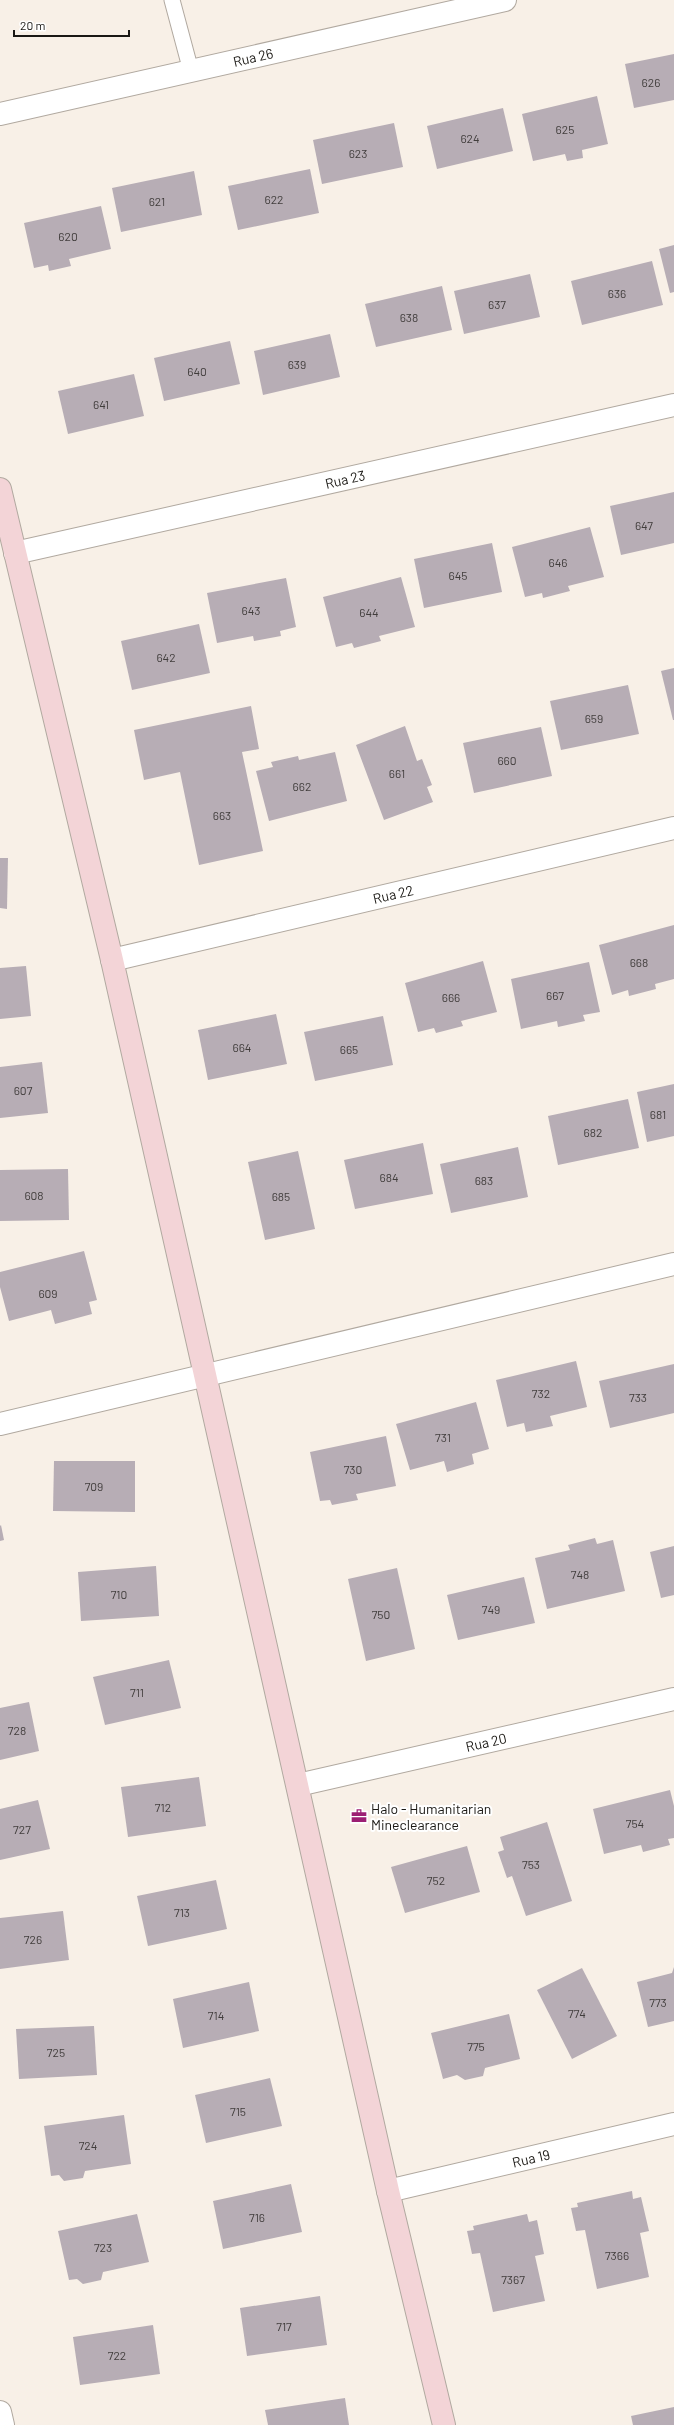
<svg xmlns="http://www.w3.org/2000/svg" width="674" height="2425" font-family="Barlow,sans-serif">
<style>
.building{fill:#b7adb5}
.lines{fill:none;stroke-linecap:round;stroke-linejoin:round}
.lane-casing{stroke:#b1a9a0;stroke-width:17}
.street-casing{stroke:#b1a9a0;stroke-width:24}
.secondary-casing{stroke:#b1a9a0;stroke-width:24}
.lane{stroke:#fff;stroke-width:15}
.street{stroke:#fff;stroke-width:22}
.secondary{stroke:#f3d4d7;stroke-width:22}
.labels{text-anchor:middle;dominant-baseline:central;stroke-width:4;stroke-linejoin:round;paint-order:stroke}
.number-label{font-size:12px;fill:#413d3c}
.street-label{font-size:14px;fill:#1a1814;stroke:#fff}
.poi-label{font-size:14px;fill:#1a1814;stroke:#fff;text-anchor:start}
</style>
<rect width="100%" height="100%" fill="#f8f0e7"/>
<g class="building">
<polygon points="674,54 674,100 634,108 625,64"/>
<polygon points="597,96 608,144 582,150 583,158 567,161 565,154 533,161 522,114"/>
<polygon points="503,108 513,151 437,169 427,126"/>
<polygon points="394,123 403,167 322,184 313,140"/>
<polygon points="310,169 319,213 238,230 228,186"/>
<polygon points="194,171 202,215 121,232 112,188"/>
<polygon points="101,206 111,249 69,259 71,266 49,271 48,265 34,268 24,223"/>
<polygon points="674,245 674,292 670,293 659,249"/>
<polygon points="652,261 663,305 582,325 571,281"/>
<polygon points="530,274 540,317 464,334 454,291"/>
<polygon points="442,286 452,330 376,347 365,304"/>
<polygon points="330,334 340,377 263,395 254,351"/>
<polygon points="230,341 240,384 164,401 154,358"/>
<polygon points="134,374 144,416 68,434 58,391"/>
<polygon points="674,492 674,543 621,555 610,506"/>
<polygon points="590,527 604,577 568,586 570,591 543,598 542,593 525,597 512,547"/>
<polygon points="492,543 502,592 424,608 414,559"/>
<polygon points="401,577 415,627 379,636 381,641 354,648 352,643 336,647 323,597"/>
<polygon points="286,578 296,627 280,631 281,636 254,641 253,636 217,643 207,593"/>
<polygon points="199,624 210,673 132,690 121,641"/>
<polygon points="674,668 674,720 673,720 661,671"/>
<polygon points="628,685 639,734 561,750 550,701"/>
<polygon points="251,706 259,749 242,752 263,851 199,865 180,772 144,780 134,730"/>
<polygon points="405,726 417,761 422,759 432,785 427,787 433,802 384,820 356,745"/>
<polygon points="541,727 552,776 474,793 463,743"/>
<polygon points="335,752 347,801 269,821 256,771 273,767 271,762 298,756 299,760"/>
<polygon points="0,858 8,858 7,909 0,908"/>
<polygon points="674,925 674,979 655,984 656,989 629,996 628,990 612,995 599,945"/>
<polygon points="483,961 497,1012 461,1021 463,1026 436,1033 434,1028 418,1032 405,983"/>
<polygon points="589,962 600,1012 583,1015 585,1021 558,1027 557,1021 521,1029 511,979"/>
<polygon points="26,966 31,1016 0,1019 0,968"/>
<polygon points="276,1014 287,1064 208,1080 198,1030"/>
<polygon points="383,1016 393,1065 315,1081 304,1032"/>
<polygon points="42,1062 48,1113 0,1118 0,1067"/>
<polygon points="674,1084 674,1136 647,1142 637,1092"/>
<polygon points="628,1099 639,1148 558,1165 548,1116"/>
<polygon points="423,1143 433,1194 355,1209 344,1160"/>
<polygon points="518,1147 528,1197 451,1213 440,1164"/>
<polygon points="298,1151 315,1229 265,1240 248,1162"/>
<polygon points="68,1169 69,1220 0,1221 0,1170"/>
<polygon points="84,1251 97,1300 89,1302 92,1314 55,1324 51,1310 9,1321 0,1287 0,1272"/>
<polygon points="576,1361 587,1407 550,1416 553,1426 526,1432 524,1423 507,1427 496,1380"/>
<polygon points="674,1364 674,1413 610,1428 599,1381"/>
<polygon points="476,1402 489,1449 472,1454 474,1464 447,1472 444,1461 410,1470 396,1424"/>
<polygon points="386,1436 396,1486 356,1494 358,1500 332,1505 330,1500 320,1501 310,1452"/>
<polygon points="54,1461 135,1461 135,1512 53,1511"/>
<polygon points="1,1525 4,1540 0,1541 0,1526"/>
<polygon points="595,1538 597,1544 613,1540 625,1591 547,1609 535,1558 570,1550 568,1545"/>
<polygon points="674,1546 674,1595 661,1598 650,1552"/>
<polygon points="156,1566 159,1616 81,1621 78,1572"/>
<polygon points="397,1568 415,1649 366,1661 348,1579"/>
<polygon points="524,1577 535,1623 458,1640 447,1595"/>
<polygon points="169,1660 181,1708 105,1725 93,1677"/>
<polygon points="29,1702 39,1751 0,1760 0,1708"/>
<polygon points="199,1777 206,1826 128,1837 121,1787"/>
<polygon points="670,1790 674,1806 674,1838 668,1839 670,1845 643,1852 641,1845 604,1854 593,1809"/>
<polygon points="38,1800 50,1849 0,1860 0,1809"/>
<polygon points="547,1822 572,1901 526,1916 512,1876 507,1878 498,1852 504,1850 500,1837"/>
<polygon points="467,1846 480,1892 405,1913 391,1867"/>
<polygon points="216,1880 227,1929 148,1946 137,1896"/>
<polygon points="63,1911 69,1960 0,1969 0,1918"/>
<polygon points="674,1967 674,2021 648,2027 637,1982 672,1973"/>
<polygon points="582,1968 617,2036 572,2059 537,1990"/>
<polygon points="249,1982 259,2031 183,2048 173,1999"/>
<polygon points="509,2014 520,2059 485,2068 483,2076 465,2080 457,2075 443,2079 431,2033"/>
<polygon points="94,2026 97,2075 19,2079 16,2029"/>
<polygon points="270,2078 282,2126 206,2143 195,2095"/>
<polygon points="124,2115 131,2164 85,2171 83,2178 64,2181 59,2175 51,2176 44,2126"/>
<polygon points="291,2184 302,2232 223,2249 213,2201"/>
<polygon points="632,2191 633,2199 641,2197 649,2231 640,2233 649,2277 597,2289 585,2230 576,2231 571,2208 578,2207 577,2203"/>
<polygon points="137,2214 149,2262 103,2272 101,2280 83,2284 77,2279 69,2280 58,2231"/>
<polygon points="527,2214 529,2222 537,2220 544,2254 535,2256 545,2301 493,2312 480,2253 472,2254 467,2231 474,2230 473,2226"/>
<polygon points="320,2296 327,2345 247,2356 240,2308"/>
<polygon points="153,2325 160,2374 80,2385 73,2337"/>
<polygon points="345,2398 349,2425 268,2425 265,2410"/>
<polygon points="674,2407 674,2425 633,2425 631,2416"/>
</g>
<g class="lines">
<defs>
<polyline id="lane" points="172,0 191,71"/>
<g id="street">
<polyline points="0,114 505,0"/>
<polyline points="15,553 674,405"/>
<polyline points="112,960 674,828"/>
<polyline points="0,1424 674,1264"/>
<polyline points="298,1785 674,1699"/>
<polyline points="388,2191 674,2124"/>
<polyline points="0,2412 3,2425"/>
</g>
<polyline id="secondary" points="0,489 112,960 388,2191 444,2425"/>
</defs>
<use href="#lane" class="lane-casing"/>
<use href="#street" class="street-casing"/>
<use href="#secondary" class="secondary-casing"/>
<use href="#lane" class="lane"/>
<use href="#street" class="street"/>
<use href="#secondary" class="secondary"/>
</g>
<defs>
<symbol id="office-bare" viewBox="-9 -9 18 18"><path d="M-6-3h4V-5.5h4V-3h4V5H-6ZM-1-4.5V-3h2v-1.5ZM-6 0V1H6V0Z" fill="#9c1e73" stroke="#fff" stroke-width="2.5" paint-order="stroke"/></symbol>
</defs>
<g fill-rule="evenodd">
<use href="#office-bare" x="348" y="1805" width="22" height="22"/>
</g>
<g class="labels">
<g class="number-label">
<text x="651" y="82">626</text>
<text x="565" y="129">625</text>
<text x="470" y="138">624</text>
<text x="358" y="153">623</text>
<text x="274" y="199">622</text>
<text x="157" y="201">621</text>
<text x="68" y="236">620</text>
<text x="617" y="293">636</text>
<text x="497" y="304">637</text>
<text x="409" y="317">638</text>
<text x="297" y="364">639</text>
<text x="197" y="371">640</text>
<text x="101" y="404">641</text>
<text x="644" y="525">647</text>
<text x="558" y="562">646</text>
<text x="458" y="575">645</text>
<text x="251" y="610">643</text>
<text x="369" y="612">644</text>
<text x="166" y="657">642</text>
<text x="594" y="718">659</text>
<text x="507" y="760">660</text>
<text x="397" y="773">661</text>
<text x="302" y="786">662</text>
<text x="222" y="815">663</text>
<text x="639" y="962">668</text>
<text x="555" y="995">667</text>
<text x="451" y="997">666</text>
<text x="242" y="1047">664</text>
<text x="349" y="1049">665</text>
<text x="23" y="1090">607</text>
<text x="658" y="1114">681</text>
<text x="593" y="1132">682</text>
<text x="389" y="1177">684</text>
<text x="484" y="1180">683</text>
<text x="34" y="1195">608</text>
<text x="281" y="1196">685</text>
<text x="48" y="1293">609</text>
<text x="541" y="1393">732</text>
<text x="638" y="1397">733</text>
<text x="443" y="1437">731</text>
<text x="353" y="1469">730</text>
<text x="94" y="1486">709</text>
<text x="580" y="1574">748</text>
<text x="119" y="1594">710</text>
<text x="491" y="1609">749</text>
<text x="381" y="1614">750</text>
<text x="137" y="1692">711</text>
<text x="17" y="1730">728</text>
<text x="163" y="1807">712</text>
<text x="635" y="1823">754</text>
<text x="22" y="1829">727</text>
<text x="531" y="1864">753</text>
<text x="436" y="1880">752</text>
<text x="182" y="1912">713</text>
<text x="33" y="1939">726</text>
<text x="658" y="2002">773</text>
<text x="577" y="2013">774</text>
<text x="216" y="2015">714</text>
<text x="476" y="2046">775</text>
<text x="56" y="2052">725</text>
<text x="238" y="2111">715</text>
<text x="88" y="2145">724</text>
<text x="257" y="2217">716</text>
<text x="103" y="2247">723</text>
<text x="617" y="2255">7366</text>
<text x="513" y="2279">7367</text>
<text x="284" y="2326">717</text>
<text x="117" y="2355">722</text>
</g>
<g class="street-label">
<text transform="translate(253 57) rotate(-13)">Rua 26</text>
<text transform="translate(345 479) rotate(-13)">Rua 23</text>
<text transform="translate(393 894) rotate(-13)">Rua 22</text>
<text transform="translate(486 1742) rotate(-13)">Rua 20</text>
<text transform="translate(531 2158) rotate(-13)">Rua 19</text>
</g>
<g class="poi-label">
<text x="371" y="1808">Halo - Humanitarian<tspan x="371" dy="16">Mineclearance</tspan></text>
</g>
</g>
<path d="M14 30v6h115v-6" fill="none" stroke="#1a1814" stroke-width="2"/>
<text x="20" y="30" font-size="12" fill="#1a1814" stroke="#ffffff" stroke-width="3" paint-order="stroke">20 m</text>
</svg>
